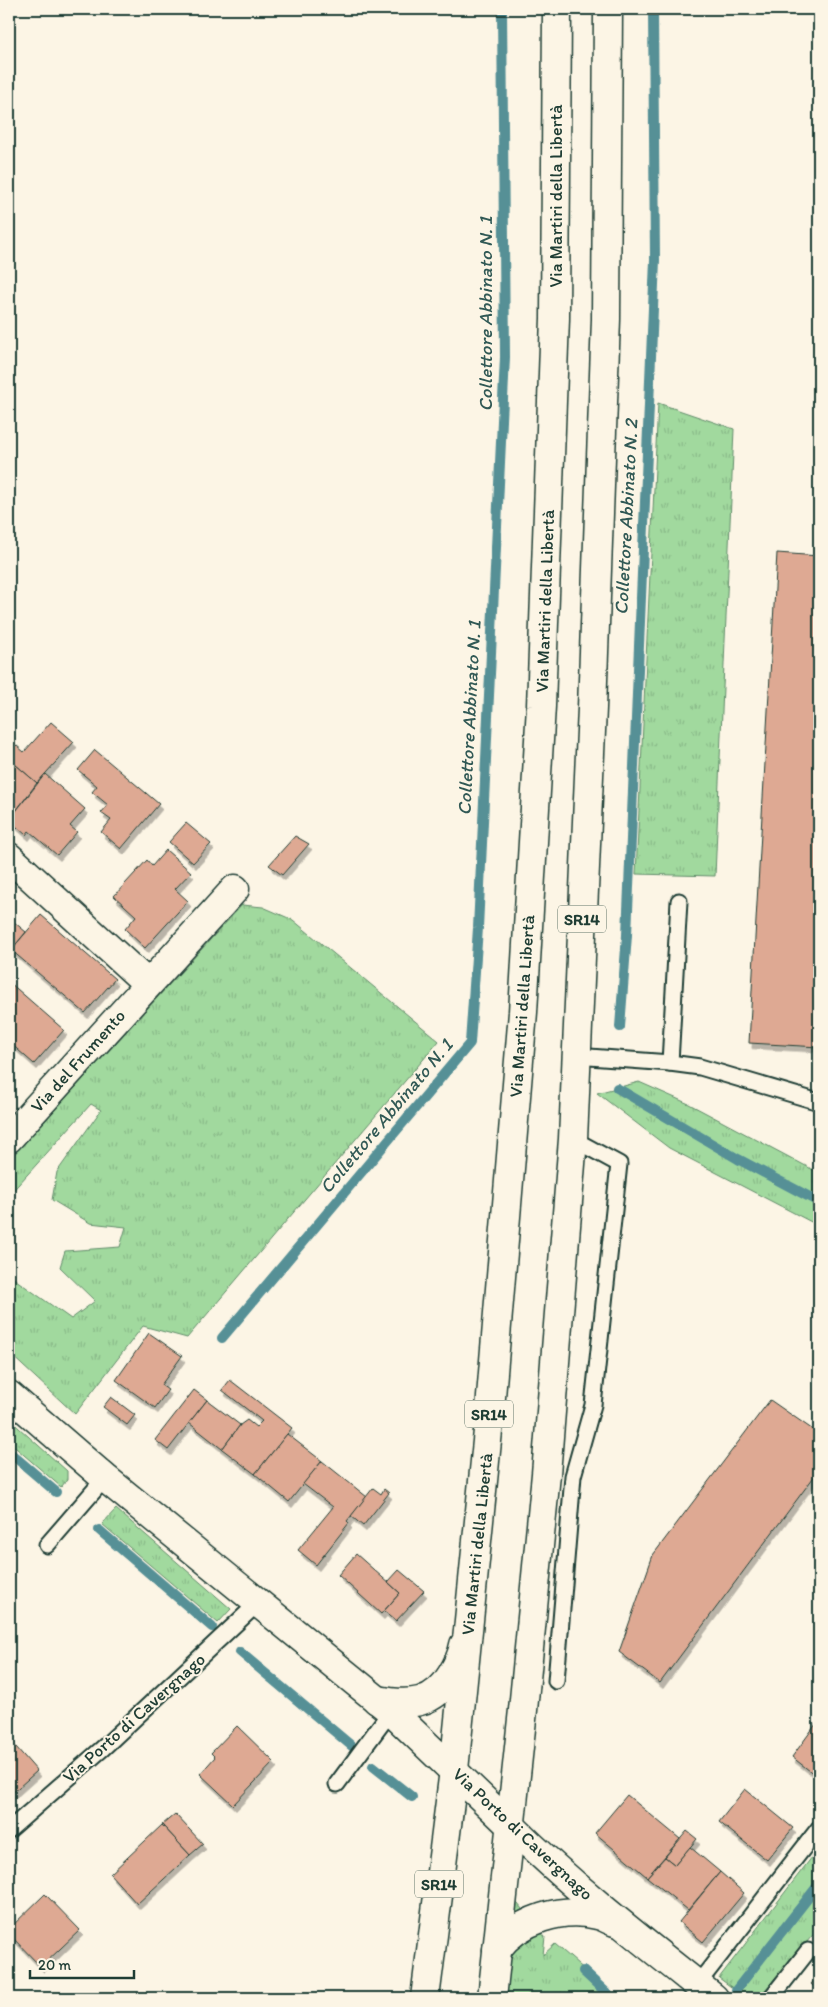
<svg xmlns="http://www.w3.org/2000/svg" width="828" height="2007" font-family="Itim,sans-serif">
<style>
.grass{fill:url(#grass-tufts);stroke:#608b69}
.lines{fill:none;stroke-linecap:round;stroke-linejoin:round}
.stream{stroke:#569096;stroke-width:10}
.building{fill:#dea993;stroke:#1f3d34;filter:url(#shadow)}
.service-casing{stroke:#1f3d34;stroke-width:19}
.minor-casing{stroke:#1f3d34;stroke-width:31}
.tertiary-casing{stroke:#1f3d34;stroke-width:31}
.primary-casing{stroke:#1f3d34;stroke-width:31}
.service{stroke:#fcf5e5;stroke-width:15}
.minor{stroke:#fcf5e5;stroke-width:28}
.tertiary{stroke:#fcf5e5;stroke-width:28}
.primary{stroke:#fcf5e5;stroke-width:28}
.labels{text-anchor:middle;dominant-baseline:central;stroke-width:4;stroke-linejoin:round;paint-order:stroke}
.shield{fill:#fcf5e5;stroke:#617469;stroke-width:1}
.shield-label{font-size:16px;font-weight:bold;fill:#1f3d34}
.street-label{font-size:18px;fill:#1f3d34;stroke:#fcf5e5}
.water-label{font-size:19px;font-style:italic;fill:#315955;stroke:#fcf5e5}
</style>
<defs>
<pattern id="grass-tufts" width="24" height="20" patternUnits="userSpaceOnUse" patternTransform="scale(1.25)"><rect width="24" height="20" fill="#a1d99e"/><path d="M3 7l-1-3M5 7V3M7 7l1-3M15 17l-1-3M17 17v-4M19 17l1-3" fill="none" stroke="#8abb89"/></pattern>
<filter id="shadow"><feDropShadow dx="3" dy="5.5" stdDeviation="0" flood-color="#0004"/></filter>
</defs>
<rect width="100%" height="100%" fill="#fcf5e5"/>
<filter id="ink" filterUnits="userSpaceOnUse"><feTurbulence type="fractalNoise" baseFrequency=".02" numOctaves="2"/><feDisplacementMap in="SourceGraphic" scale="10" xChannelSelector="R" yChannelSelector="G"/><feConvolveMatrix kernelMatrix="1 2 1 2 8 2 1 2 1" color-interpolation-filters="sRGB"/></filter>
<g filter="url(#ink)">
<g class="grass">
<polygon points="658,403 734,429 715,876 636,874"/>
<polygon points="242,905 263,907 293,920 439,1041 187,1338 143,1326 75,1414 9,1353 9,1275 71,1319 95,1301 60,1267 65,1251 120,1247 126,1227 90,1223 52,1200 57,1172 101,1110 91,1104 9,1195 9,1160"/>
<polygon points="639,1082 689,1104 819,1173 819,1226 669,1148 597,1093"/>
<polygon points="9,1419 67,1471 67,1480 61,1487 9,1442"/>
<polygon points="116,1509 231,1609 218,1623 102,1524"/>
<polygon points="819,1848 819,1928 758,1998 746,1998 719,1978"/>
<polygon points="513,1898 545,1937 543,1955 555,1944 617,1998 501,1998"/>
</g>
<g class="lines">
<g class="stream">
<polyline points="620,1027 627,935 655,260 653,9"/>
<polyline points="617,1088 738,1159 819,1202"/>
<polyline points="222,1338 470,1043 478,928 505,357 502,9"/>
<polyline points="9,1452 56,1492"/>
<polyline points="99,1530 212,1627"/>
<polyline points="240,1652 353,1747"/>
<polyline points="373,1766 412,1797"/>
<polyline points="583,1971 612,1998"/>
<polyline points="736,1990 819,1884"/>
</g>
</g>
<g class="building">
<polygon points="777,553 819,556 819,1047 749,1043"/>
<polygon points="51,722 74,742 37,783 9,759 9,739 24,752"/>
<polygon points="95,750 159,804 121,849 101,832 111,820 101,813 108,805 92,792 97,786 78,770"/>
<polygon points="9,759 37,783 9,820"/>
<polygon points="45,774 85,809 70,826 77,832 57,855 29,831 26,835 9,820"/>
<polygon points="186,823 211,844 193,863 169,842"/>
<polygon points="295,836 309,844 282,875 269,865"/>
<polygon points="166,850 191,872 175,889 188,901 145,948 125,929 136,916 114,896 147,860 152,866"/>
<polygon points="41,915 115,979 85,1013 11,950"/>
<polygon points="14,922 26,932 11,950 9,947 9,928"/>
<polygon points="9,982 64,1030 34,1064 9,1042"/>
<polygon points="149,1333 182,1356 161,1385 168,1390 155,1408 116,1380"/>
<polygon points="230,1380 292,1428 255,1474 222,1449 240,1425 247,1420 256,1427 262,1421 222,1390"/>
<polygon points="194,1390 207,1400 168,1450 155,1440"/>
<polygon points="111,1397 135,1415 127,1425 103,1407"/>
<polygon points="207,1400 240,1425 222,1449 189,1423"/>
<polygon points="770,1400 819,1434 819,1470 660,1683 619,1652 653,1555"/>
<polygon points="287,1434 322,1461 289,1502 255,1474"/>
<polygon points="322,1461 367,1497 347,1521 349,1523 316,1565 298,1550 333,1507 303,1484"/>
<polygon points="373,1488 381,1494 384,1489 389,1493 363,1526 351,1516"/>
<polygon points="356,1554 400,1593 381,1614 338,1575"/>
<polygon points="399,1570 424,1591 396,1621 384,1611 400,1593 388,1582"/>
<polygon points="819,1720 819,1778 792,1757"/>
<polygon points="237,1726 274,1762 233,1805 200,1774 215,1757 211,1753"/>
<polygon points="9,1739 37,1771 9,1796"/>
<polygon points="745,1789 793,1828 767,1860 719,1822"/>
<polygon points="627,1795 680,1839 647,1877 595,1833"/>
<polygon points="175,1814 203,1844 190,1855 162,1825"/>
<polygon points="162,1825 190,1855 137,1904 110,1874"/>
<polygon points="687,1831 697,1839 675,1865 665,1857"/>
<polygon points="690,1847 720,1872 688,1910 647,1877 665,1857 675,1865"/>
<polygon points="720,1872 744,1893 703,1942 679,1922"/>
<polygon points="45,1894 80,1930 41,1967 9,1934 9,1929"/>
<polygon points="819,1975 819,1991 811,1984"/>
</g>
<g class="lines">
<defs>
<g id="service">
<polyline points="576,1056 670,1063 679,901"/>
<polyline points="670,1063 700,1067 819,1102"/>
<polyline points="47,1545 105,1478"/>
<polyline points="556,1681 573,1476 593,1405 619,1164 573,1139"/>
<polyline points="337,1784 391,1711"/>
<polyline points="9,1830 103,1748 258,1603"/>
<polyline points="697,1985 819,1828"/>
<polyline points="771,1998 808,1951"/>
</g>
<g id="minor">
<polyline points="9,857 148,984"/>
<polyline points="9,1138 235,889"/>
<path d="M512,1827C575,1889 645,1943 714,1998"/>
<path d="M497,1949C519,1920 561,1906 597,1915C603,1916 609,1920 615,1922"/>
</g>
<g id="tertiary">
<polyline points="9,1395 105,1478 391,1711 512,1827"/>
<path d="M377,1700C410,1706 434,1705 452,1674C458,1664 462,1656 464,1645"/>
</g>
<g id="primary">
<polyline points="425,1998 454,1770 489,1421 523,1012 541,706 555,318 557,9"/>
<polyline points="492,1998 523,1710 546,1474 573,1139 592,708 606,319 608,9"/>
</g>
</defs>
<use href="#service" class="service-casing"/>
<use href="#minor" class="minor-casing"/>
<use href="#tertiary" class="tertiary-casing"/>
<use href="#primary" class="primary-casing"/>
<use href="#service" class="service"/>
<use href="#minor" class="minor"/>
<use href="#tertiary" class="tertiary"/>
<use href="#primary" class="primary"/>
</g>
</g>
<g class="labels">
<g class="shield">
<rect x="558" y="905.5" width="48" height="27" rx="4"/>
<rect x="465" y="1400.5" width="48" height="27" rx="4"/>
<rect x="415" y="1870.5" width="48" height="27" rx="4"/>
</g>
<g class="shield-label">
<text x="582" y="919">SR14</text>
<text x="489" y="1414">SR14</text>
<text x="439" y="1884">SR14</text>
</g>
<g class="street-label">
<text transform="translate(556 196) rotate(-90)">Via Martiri della Libertà</text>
<text transform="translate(545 601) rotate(-88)">Via Martiri della Libertà</text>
<text transform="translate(522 1006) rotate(-86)">Via Martiri della Libertà</text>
<text transform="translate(78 1061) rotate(-48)">Via del Frumento</text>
<text transform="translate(477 1544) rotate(-84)">Via Martiri della Libertà</text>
<text transform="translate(134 1718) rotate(-42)">Via Porto di Cavergnago</text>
<text transform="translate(523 1834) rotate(43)">Via Porto di Cavergnago</text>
</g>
<g class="water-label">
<text transform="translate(485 314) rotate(-90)">Collettore Abbinato N. 1</text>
<text transform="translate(626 517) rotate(-87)">Collettore Abbinato N. 2</text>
<text transform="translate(469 718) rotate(-87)">Collettore Abbinato N. 1</text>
<text transform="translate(386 1116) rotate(-50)">Collettore Abbinato N. 1</text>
</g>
</g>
<rect width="828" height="2007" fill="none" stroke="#fcf5e5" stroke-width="30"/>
<rect x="15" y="15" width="798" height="1977" fill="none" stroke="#1f3d34" stroke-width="2" filter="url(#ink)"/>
<path d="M30 1970v8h104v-8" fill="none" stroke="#1f3d34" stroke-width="2.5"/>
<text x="38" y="1970" font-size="15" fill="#1f3d34" stroke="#fcf5e5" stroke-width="4" paint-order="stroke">20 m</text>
</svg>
